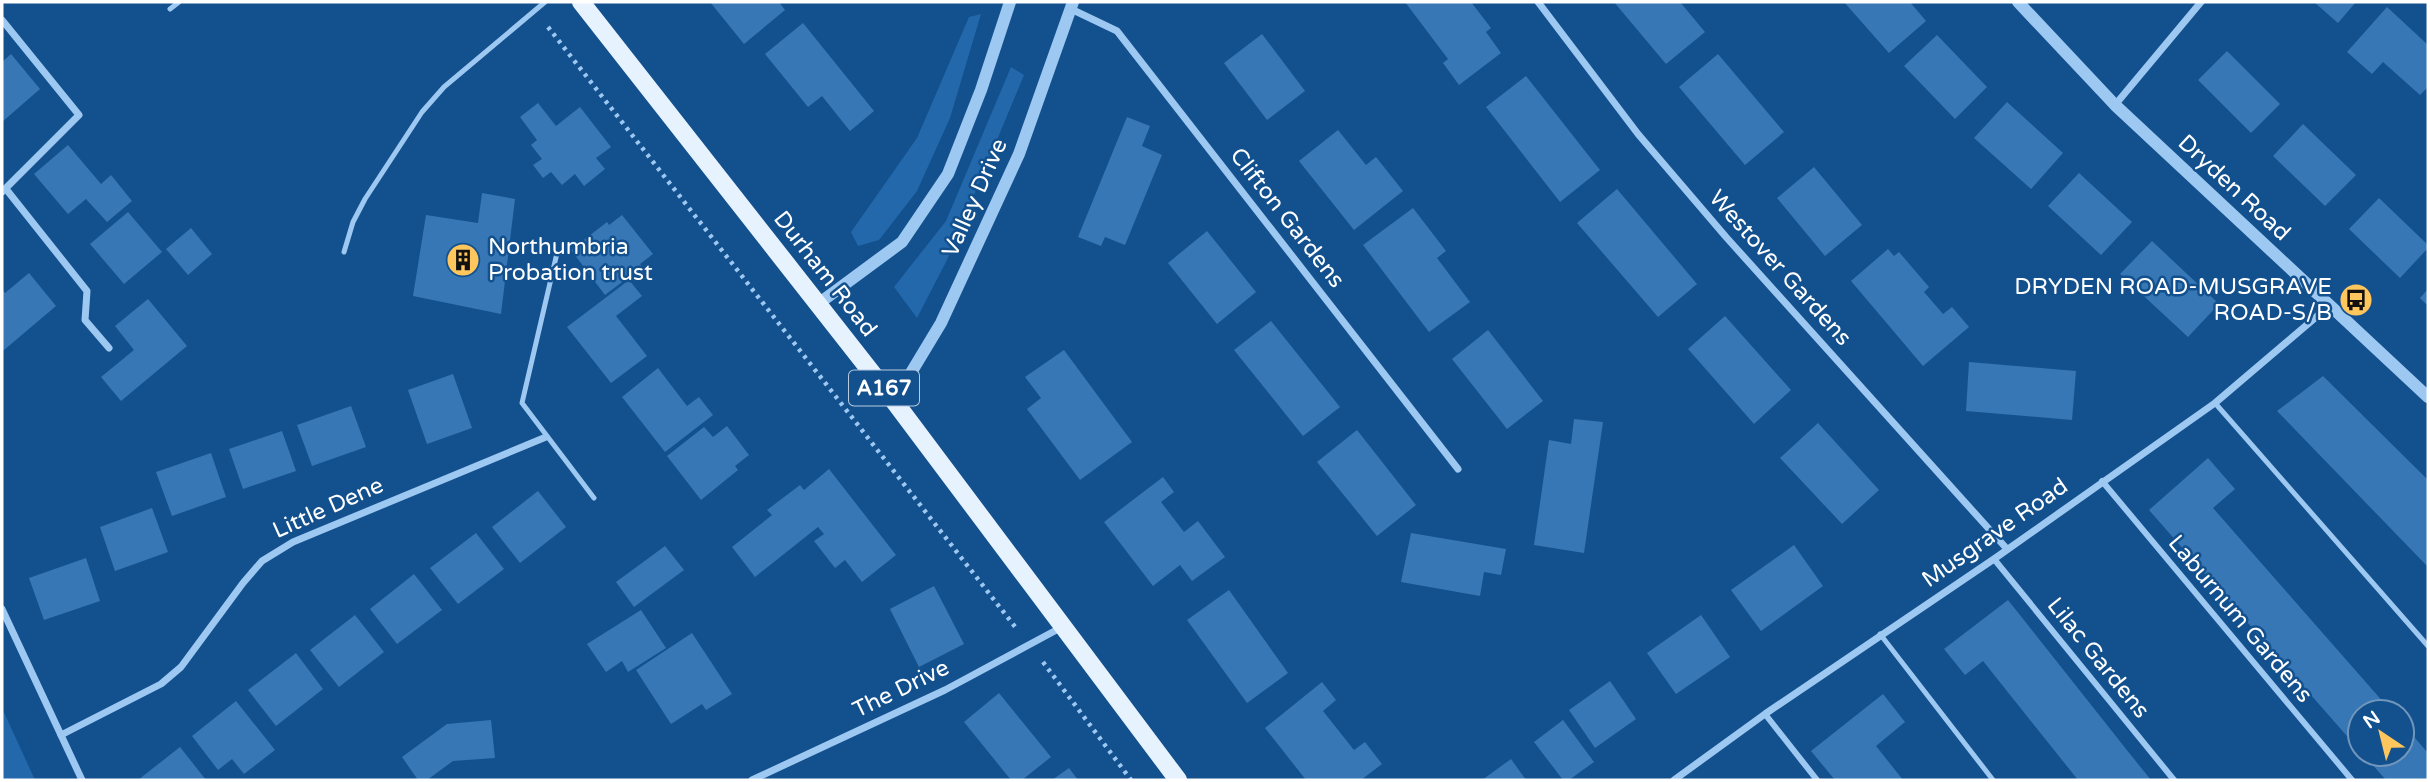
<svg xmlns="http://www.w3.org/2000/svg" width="2430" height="782" font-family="'Varela Round',sans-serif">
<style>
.green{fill:#2268ab}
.building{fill:#3777b5}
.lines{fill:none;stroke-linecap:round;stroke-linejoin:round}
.path{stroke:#9dc8f1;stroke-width:4.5;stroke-dasharray:3.5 5;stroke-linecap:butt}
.service{stroke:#9dc8f1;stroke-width:5}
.pedestrian{stroke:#9dc8f1;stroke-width:6}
.minor{stroke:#9dc8f1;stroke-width:7}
.tertiary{stroke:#9dc8f1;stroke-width:12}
.primary{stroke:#e7f2ff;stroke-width:18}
.labels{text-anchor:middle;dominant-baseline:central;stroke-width:5;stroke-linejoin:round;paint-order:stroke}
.shield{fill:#13508e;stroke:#b8cadd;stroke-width:2}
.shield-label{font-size:21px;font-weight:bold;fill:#fff}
.street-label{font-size:23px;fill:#fff;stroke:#13508e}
.poi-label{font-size:23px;fill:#fff;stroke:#13508e;text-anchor:start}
</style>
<rect width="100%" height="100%" fill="#13508e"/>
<g class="green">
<polygon points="981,14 950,118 917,191 879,240 858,246 851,232 917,138 969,17"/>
<polygon points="1011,67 1024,75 947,260 917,318 894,287 946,221"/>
<polygon points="2,708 35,780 2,780"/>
</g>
<g class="building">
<polygon points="710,2 779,2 785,10 744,44"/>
<polygon points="1405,2 1471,2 1491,28 1486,32 1501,53 1459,85 1443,63 1448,59"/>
<polygon points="1614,2 1680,2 1705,32 1666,64"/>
<polygon points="1844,2 1910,2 1926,21 1889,53"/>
<polygon points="2314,2 2356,2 2338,23"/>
<polygon points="2387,7 2428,45 2428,87 2420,95 2383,62 2372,74 2347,52"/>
<polygon points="803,23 874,111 850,131 822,96 808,107 765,54"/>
<polygon points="1262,34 1305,91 1267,120 1224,63"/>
<polygon points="1937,35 1987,87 1955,119 1904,66"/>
<polygon points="2227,51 2280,104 2251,133 2198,80"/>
<polygon points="11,54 40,89 2,122 2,62"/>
<polygon points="1718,54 1784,132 1745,165 1679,87"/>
<polygon points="1526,76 1600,170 1560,202 1486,107"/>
<polygon points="2007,102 2063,153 2031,189 1974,138"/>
<polygon points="538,103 556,126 580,107 611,147 596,158 605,169 584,186 575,174 562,185 551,172 543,178 533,165 542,159 531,145 537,140 520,117"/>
<polygon points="1127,117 1150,126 1142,146 1162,155 1125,245 1105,237 1101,246 1078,237"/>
<polygon points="2303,124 2356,175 2325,206 2273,156"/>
<polygon points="1338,130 1366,165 1376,157 1403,191 1354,230 1299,161"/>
<polygon points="68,145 101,184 111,175 132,201 107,222 86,199 68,214 34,174"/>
<polygon points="1814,167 1862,225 1825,256 1777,198"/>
<polygon points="2079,173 2132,222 2101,255 2048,206"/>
<polygon points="1617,189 1697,284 1658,317 1577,223"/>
<polygon points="482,193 515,199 501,314 413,296 426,215 478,223"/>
<polygon points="2379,198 2428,245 2428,248 2400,278 2349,229"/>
<polygon points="1413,208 1446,251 1437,258 1470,302 1429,332 1363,245"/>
<polygon points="128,212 162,252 124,284 90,244"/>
<polygon points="622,215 653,254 640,264 642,267 605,295 571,250 607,222 609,225"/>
<polygon points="191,228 212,254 188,275 166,249"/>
<polygon points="1207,231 1256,292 1217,324 1168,263"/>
<polygon points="2152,241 2219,304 2188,337 2120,274"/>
<polygon points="1888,249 1894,256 1899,252 1929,287 1924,292 1943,314 1952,307 1969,327 1923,366 1851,281"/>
<polygon points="29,273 56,306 4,350 2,348 2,289 5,293"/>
<polygon points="629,280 642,296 616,316 647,356 611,383 567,327"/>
<polygon points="2428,289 2428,306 2420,298"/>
<polygon points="148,299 187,346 121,401 101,377 134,350 115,326"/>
<polygon points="1725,316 1791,390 1754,424 1688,349"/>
<polygon points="1271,321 1340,407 1303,436 1234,350"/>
<polygon points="1488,330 1543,401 1507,429 1452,359"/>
<polygon points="1064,350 1132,442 1080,480 1027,409 1041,398 1025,377"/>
<polygon points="1969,362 2076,371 2072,420 1966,411"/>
<polygon points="658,368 687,406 699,397 713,415 665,452 622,397"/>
<polygon points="453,374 472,428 427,444 408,390"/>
<polygon points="2323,376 2428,480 2428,567 2277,411"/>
<polygon points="351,406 366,447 312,466 297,425"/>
<polygon points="1574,419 1603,422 1584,553 1534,545 1549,440 1571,444"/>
<polygon points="1818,423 1879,490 1842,524 1780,458"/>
<polygon points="727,426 749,455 735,466 738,470 701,500 667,456 704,427 713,437"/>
<polygon points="1357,430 1416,505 1377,536 1317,462"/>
<polygon points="282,431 296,471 243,489 229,449"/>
<polygon points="211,453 226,497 172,516 156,472"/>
<polygon points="2208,458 2235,489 2213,508 2392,712 2360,712 2360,751 2149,510"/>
<polygon points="829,469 896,555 862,582 845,560 835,568 814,541 824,534 818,527 755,577 732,547 772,515 767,510 800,485 804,490"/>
<polygon points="1163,477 1174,492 1161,502 1184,532 1198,521 1225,557 1192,581 1180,565 1153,586 1104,522"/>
<polygon points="538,491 566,527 520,563 492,527"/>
<polygon points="152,508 168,552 115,571 100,527"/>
<polygon points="476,533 504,569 458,604 430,568"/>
<polygon points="1411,533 1506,549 1501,575 1484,572 1480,596 1401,582"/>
<polygon points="1794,545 1823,586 1761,631 1731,590"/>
<polygon points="665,546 684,570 634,607 616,582"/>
<polygon points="86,558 100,601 44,620 29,578"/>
<polygon points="414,574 442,610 397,644 370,609"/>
<polygon points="934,586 964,644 919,667 890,609"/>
<polygon points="1229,590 1288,673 1247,703 1187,620"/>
<polygon points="2008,600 2130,754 2151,780 2078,780 1983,661 1965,675 1944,649"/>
<polygon points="641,610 666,648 628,672 622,661 606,672 587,644"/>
<polygon points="355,615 384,652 339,687 310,650"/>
<polygon points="1701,615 1730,657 1676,694 1647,653"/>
<polygon points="692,633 732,694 706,710 702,704 671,724 636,670"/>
<polygon points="296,653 323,689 276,726 248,690"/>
<polygon points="1610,681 1636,719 1595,748 1569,710"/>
<polygon points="1322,682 1336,700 1323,711 1354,750 1365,742 1382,764 1361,780 1306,780 1265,728"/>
<polygon points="999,693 1051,757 1022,780 1011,780 964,722"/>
<polygon points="1883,694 1905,722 1876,746 1903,780 1835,780 1811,751"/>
<polygon points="236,701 275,750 244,774 232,759 218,770 192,736"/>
<polygon points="491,720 495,758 453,761 427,780 418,780 402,757 447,724"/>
<polygon points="1563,720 1594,762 1569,780 1563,780 1534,742"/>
<polygon points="2402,723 2428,753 2428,780 2386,780 2363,754 2402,754"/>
<polygon points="180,747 206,780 138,780"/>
<polygon points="1511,759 1526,780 1482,780"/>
<polygon points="1069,768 1078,780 1052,780"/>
</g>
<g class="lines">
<g class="path">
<polyline points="548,27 1016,628"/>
<polyline points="1043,662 1131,780"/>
</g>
<g class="service">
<polyline points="170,9 179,2"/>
<polyline points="344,252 353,222 365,199 422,112 444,87 545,2"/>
<polyline points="557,253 522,403 594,498"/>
<polyline points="2215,403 2428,646"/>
<polyline points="1880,634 1993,780"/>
</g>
<g class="pedestrian">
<polyline points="2102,481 2352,780"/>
<polyline points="1994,559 2174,780"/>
<polyline points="1765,714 1817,780"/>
</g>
<g class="minor">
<polyline points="1538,2 1638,134 1726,237 2007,549"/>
<polyline points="1070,7 1071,9 1117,31 1458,469"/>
<polyline points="2,20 79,115 2,192"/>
<polyline points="2115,105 2201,2"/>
<polyline points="6,189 87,291 85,320 109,348"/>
<polyline points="2,609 82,780"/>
<polyline points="61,735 161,684 181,667 243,583 262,561 293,542 546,437"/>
<polyline points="752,780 945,690 1062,627"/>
<polyline points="1674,780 1765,714 1994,559 2215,403 2329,306"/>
</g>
<g class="tertiary">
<polyline points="2018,2 2115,105 2428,397"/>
<polyline points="818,304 902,242 948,174 981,90 1010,2"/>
<polyline points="894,401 941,323 1019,154 1073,2"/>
</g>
<polyline class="primary" points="581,2 894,401 1178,780"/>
</g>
<defs>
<symbol id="building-disc" viewBox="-11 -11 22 22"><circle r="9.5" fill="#ffc65d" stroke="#13508e"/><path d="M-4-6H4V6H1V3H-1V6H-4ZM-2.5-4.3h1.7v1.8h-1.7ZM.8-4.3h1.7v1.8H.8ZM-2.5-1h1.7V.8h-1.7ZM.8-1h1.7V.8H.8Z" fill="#111"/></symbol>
<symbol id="bus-disc" viewBox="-11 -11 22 22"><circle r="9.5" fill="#ffc65d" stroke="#13508e"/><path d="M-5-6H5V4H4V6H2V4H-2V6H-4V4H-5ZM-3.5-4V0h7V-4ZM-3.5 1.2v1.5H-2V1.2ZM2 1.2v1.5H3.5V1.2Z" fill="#111"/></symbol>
</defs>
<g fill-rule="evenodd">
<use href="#building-disc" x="444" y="241" width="38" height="38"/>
<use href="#bus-disc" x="2337" y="281" width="38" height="38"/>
</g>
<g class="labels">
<rect class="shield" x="849" y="370.5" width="70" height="35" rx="5"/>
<g class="shield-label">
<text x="884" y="388">A167</text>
</g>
<g class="street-label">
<text transform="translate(2234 188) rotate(43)">Dryden Road</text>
<text transform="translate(975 198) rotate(-66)">Valley Drive</text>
<text transform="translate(1287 218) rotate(52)">Clifton Gardens</text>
<text transform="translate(1780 268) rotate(48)">Westover Gardens</text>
<text transform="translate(825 274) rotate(52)">Durham Road</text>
<text transform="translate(328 508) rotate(-24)">Little Dene</text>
<text transform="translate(1995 533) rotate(-35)">Musgrave Road</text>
<text transform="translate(2240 619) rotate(50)">Laburnum Gardens</text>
<text transform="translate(2098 658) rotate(51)">Lilac Gardens</text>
<text transform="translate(901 689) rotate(-26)">The Drive</text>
</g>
<g class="poi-label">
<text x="488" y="247">Northumbria<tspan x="488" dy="26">Probation trust</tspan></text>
<text x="2332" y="287" text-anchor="end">DRYDEN ROAD-MUSGRAVE<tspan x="2332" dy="26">ROAD-S/B</tspan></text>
</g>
</g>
<rect width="2430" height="782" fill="none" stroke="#ffffff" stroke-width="7"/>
<g transform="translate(2381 733) rotate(325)"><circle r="33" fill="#13508e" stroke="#7196bb" stroke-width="2"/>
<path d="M0-5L12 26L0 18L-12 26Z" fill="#ffc65d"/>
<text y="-10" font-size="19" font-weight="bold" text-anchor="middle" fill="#ffffff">N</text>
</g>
</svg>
